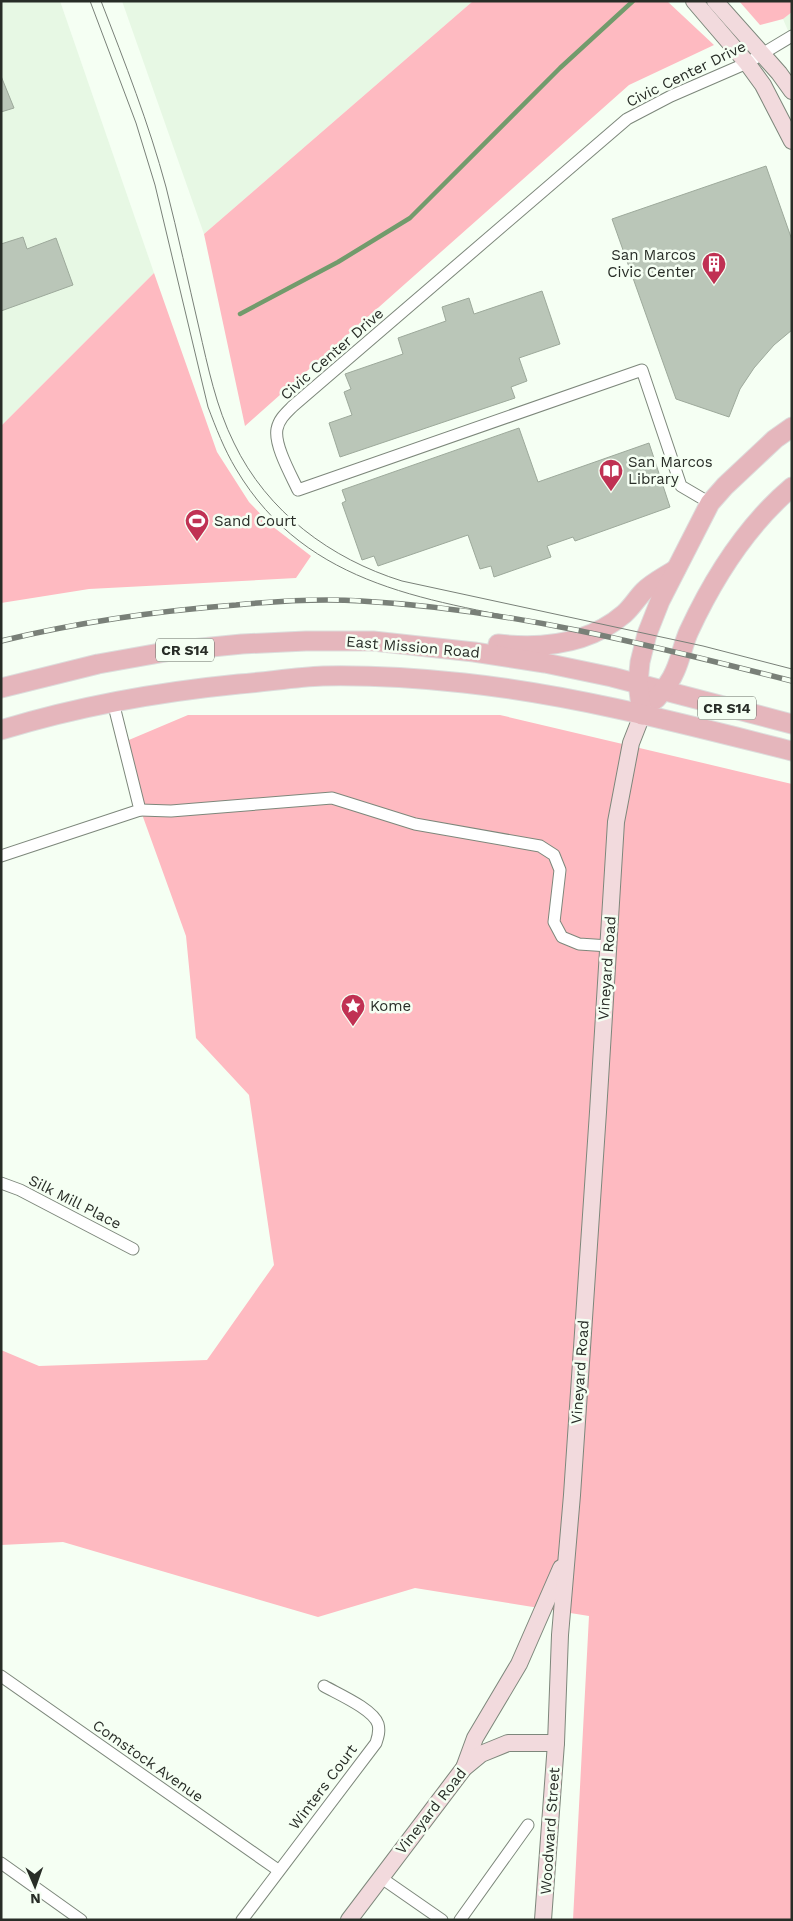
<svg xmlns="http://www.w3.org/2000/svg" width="793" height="1921" font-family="'Work Sans',sans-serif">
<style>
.built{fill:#e7f8e4}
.green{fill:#febac1}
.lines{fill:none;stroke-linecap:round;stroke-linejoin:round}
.stream{stroke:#729b6c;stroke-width:4.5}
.building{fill:#bac6b8;stroke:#9da99b}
.street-casing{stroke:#7d877b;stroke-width:13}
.secondary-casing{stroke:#7d877b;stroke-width:18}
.primary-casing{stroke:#dddddc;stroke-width:21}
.street{stroke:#fff;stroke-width:11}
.secondary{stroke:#f2dadd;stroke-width:16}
.primary{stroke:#e5b6bc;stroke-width:19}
.tram{stroke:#798078;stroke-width:1}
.rail-casing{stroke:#798078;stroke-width:5.5}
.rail{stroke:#f5fff3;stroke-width:4;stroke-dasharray:11;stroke-linecap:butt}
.labels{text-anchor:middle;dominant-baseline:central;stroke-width:5;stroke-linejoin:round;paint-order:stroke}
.shield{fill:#f5fff3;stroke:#666c64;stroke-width:1}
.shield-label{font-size:14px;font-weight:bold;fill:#282d27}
.street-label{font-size:15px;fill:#282d27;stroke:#f5fff3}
.poi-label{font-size:15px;fill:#282d27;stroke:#f5fff3;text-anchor:start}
</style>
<rect width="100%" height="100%" fill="#f5fff3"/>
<g class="built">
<polygon points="1,1 60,1 154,273 1,426"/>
<polygon points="122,1 473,1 204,234"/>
<polygon points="792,12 792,40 783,19"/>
</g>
<g class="green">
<polygon points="473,1 667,1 714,45 629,85 245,426 204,234"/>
<polygon points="739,1 792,1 792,12 783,19 760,25"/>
<polygon points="154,273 217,452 249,502 272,526 311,556 296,578 89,589 1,603 1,426"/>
<polygon points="188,715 500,715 792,784 792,1920 573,1920 589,1616 415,1588 318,1617 63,1542 1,1545 1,1350 39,1366 207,1360 274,1265 249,1095 196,1038 186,936 117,745"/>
</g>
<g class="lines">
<polyline class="stream" points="240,314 338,262 410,218 560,68 633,1"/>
</g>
<g class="building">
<polygon points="1,76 14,108 1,112"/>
<polygon points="766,166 792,240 792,330 774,345 754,368 740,389 729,417 676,399 612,219"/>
<polygon points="23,237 27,249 56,238 73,285 1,311 1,244"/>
<polygon points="542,291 560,344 519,358 527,381 511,387 515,398 340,457 329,423 352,415 344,392 351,389 345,374 403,354 398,338 446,321 442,307 469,298 474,314"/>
<polygon points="519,428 538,482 649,443 670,507 575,541 573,537 547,546 551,557 494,577 491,566 480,569 468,535 378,566 374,556 362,560 342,503 346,501 342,490"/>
</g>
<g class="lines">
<defs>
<g id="street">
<path d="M710,503L681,486L642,370L298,490C291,475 274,445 277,429C279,419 286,413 293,406L627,119L671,96L747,63L792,36"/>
<polyline points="140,810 171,811 332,798 415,824 540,846 554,855 560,870 554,922 562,937 579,944 609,946"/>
<polyline points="1,856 140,810 113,702"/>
<polyline points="1,1183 20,1190 133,1249"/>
<polyline points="1,1676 278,1870"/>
<polyline points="1,1863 81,1920"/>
<polyline points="380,1877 442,1920"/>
<path d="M242,1920L376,1743C378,1737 380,1731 378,1724C373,1709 338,1694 324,1686"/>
<polyline points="460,1920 528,1825"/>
</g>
<g id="secondary">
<polyline points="694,1 747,63 763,85 792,141"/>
<polyline points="715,1 779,73 792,91"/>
<polyline points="464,1768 475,1738 519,1664 561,1568"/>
<polyline points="349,1920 464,1768 481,1754 508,1743 556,1743"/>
<polyline points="543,1920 556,1743 560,1635 572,1495 598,1112 616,822 631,743 642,715"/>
</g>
<g id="primary">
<path d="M498,644C542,649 589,644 624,614C632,607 637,598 644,591C653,582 666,576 676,569"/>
<polyline points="1,688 98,664 171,651 242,644 306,641 373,641 474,652 545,663 612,677 792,724"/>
<path d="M656,699C663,691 671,681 675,671C681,658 683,644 689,631C714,577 746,526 792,487"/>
<polyline points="642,715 638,683 640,662 647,634 660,601 710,503 725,486 775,439 792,427"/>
<path d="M1,730C79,706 158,692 239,684C267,682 295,677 323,676C370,675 417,678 464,683C575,695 684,724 792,751"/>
</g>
</defs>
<use href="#street" class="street-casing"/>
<use href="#secondary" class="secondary-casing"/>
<use href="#primary" class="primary-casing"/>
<use href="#street" class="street"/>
<use href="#secondary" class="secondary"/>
<use href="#primary" class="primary"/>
<g class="tram">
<path d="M90,1L136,123L155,185L208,407C216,428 224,449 236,469C308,590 433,600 558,626"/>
<path d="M101,1C125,63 149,124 166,187C178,234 188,281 199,328C208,367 216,407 234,443C267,512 331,559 402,581L703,646L792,669"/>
</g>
<defs>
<path id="rail" d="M1,641C79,622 156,611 236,605C277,601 319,598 361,601C508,609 650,645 792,681"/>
</defs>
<use href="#rail" class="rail-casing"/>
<use href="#rail" class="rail"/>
</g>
<defs>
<symbol id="building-pin" viewBox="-11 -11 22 30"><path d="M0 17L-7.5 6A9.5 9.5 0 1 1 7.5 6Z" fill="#c03153" stroke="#f5fff3"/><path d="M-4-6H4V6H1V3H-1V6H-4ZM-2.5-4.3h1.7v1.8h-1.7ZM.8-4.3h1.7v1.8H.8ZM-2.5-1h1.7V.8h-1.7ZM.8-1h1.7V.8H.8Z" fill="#fff"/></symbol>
<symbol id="library-pin" viewBox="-11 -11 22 30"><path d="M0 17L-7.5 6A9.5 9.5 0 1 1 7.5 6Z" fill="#c03153" stroke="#f5fff3"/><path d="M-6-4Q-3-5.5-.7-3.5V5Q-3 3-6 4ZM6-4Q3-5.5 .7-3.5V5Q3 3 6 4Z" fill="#fff"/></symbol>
<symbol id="stadium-pin" viewBox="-11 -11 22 30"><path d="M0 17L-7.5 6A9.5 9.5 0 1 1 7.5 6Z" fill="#c03153" stroke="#f5fff3"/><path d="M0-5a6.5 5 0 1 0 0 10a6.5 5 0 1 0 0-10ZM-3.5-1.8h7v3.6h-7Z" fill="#fff"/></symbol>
<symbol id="sight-pin" viewBox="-11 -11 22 30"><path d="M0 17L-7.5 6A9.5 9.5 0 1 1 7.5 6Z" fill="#c03153" stroke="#f5fff3"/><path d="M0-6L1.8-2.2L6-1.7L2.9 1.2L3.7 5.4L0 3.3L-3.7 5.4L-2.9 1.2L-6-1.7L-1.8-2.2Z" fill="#fff"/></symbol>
</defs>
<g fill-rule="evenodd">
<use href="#building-pin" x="700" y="250" width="28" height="38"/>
<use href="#library-pin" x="597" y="457" width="28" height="38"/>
<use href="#stadium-pin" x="183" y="507" width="28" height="38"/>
<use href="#sight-pin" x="339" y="992" width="28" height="38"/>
</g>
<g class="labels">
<g class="shield">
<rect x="156" y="638.5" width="58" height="23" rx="4"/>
<rect x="698" y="696.5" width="58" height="23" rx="4"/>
</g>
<g class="shield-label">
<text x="185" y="650">CR S14</text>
<text x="727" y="708">CR S14</text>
</g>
<g class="street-label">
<text transform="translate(686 74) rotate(-26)">Civic Center Drive</text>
<text transform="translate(332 354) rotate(-41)">Civic Center Drive</text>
<text transform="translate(413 647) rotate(5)">East Mission Road</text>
<text transform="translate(607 968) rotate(-86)">Vineyard Road</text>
<text transform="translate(75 1202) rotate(27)">Silk Mill Place</text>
<text transform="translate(580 1372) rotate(-86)">Vineyard Road</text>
<text transform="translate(148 1761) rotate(35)">Comstock Avenue</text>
<text transform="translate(323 1787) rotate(-53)">Winters Court</text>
<text transform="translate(431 1811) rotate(-52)">Vineyard Road</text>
<text transform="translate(550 1831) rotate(-86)">Woodward Street</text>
</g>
<g class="poi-label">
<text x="696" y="255" text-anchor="end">San Marcos<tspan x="696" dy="17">Civic Center</tspan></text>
<text x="628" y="462">San Marcos<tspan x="628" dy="17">Library</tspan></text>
<text x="214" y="521">Sand Court</text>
<text x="370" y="1006">Kome</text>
</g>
</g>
<rect width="793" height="1921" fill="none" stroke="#282d27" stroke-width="5"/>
<g transform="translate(35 1886) rotate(178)" stroke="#f5fff3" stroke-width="4" paint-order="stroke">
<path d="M0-4L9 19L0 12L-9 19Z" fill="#282d27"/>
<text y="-8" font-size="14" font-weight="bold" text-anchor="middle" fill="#282d27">N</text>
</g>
</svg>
